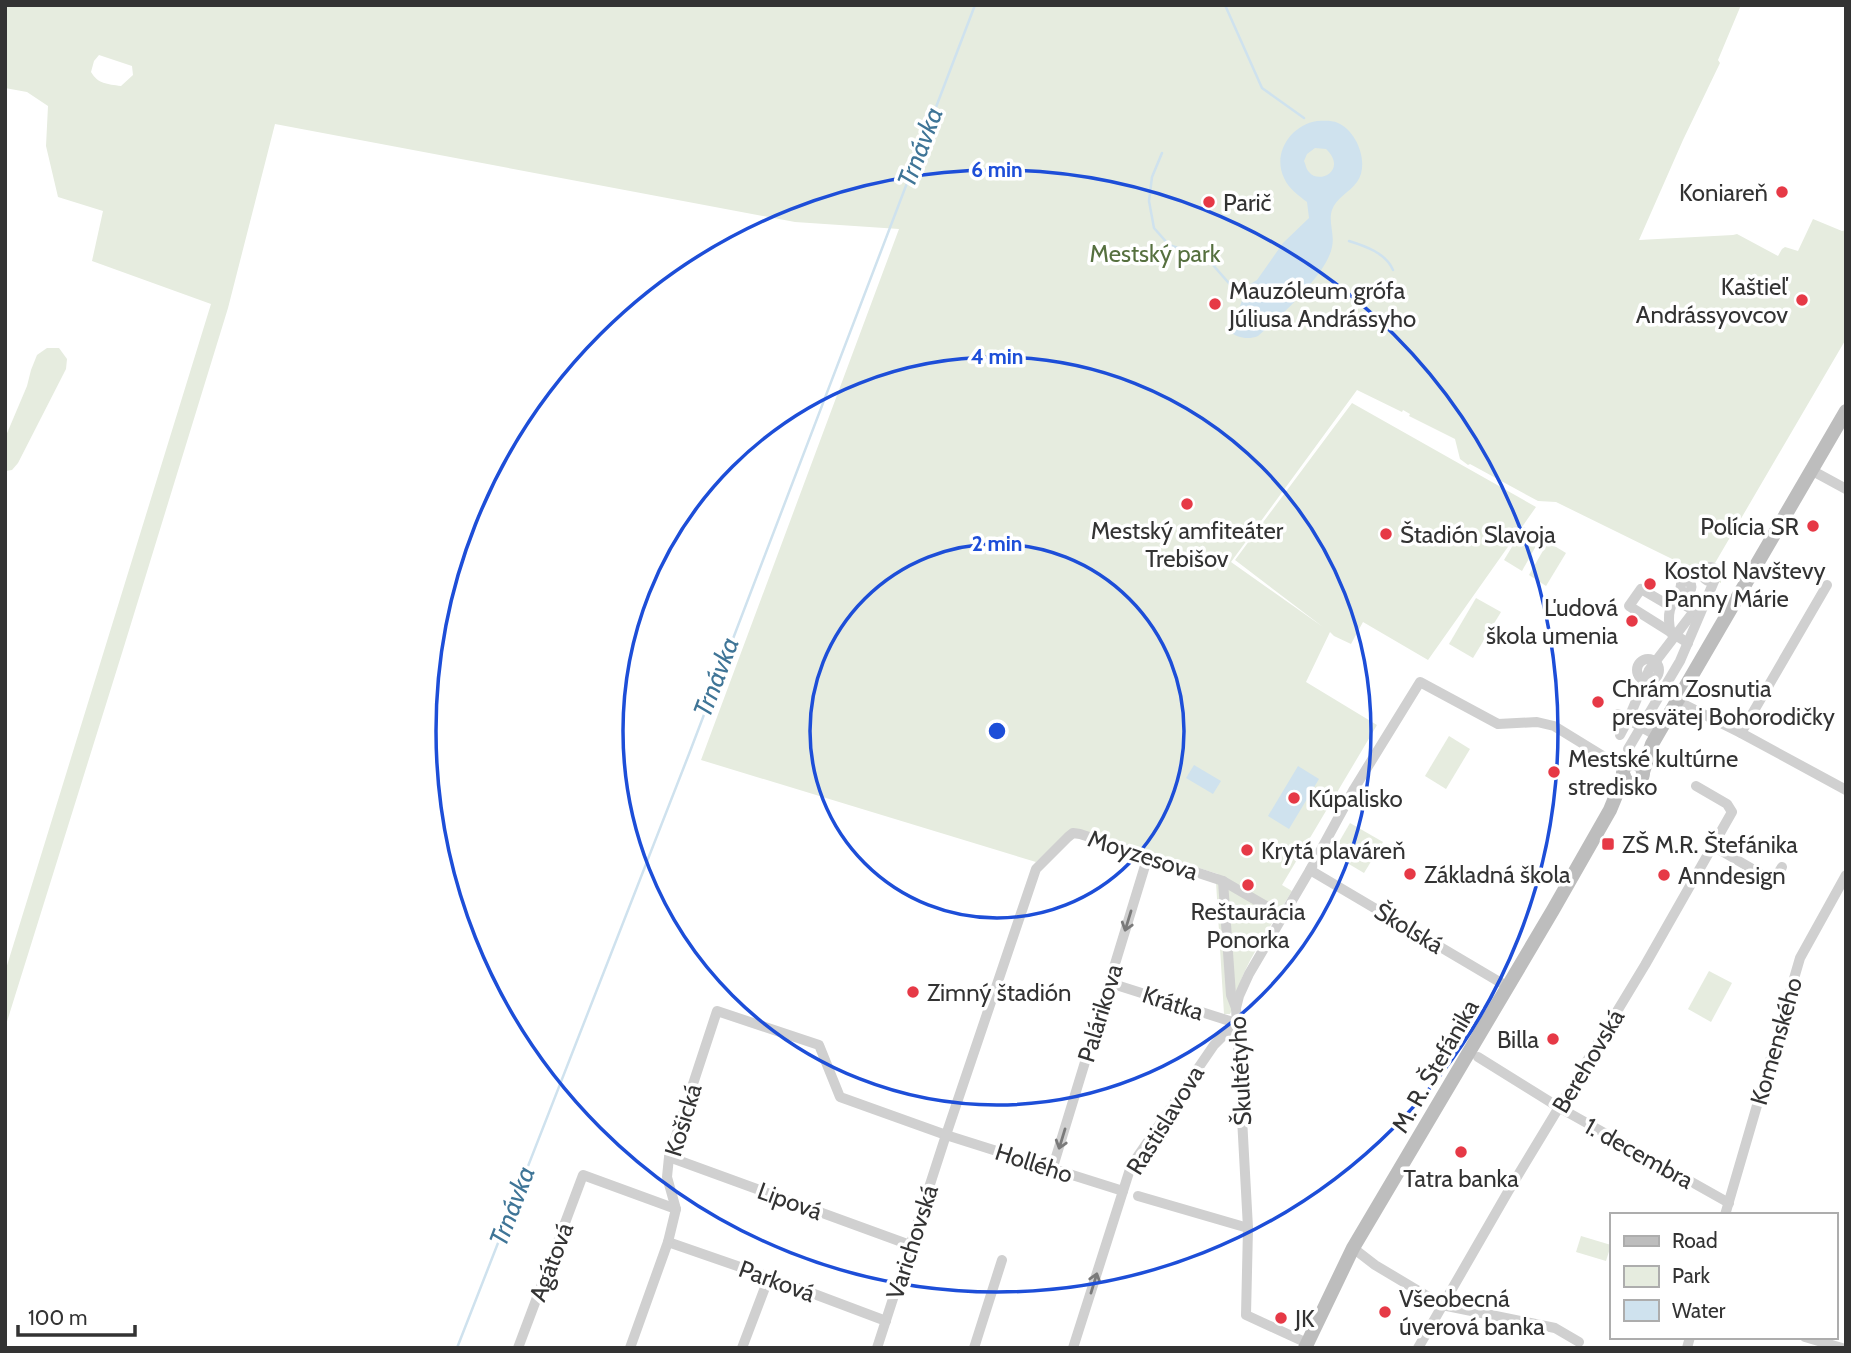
<svg xmlns="http://www.w3.org/2000/svg" width="1851" height="1353" font-family="Cabin,sans-serif">
<style>
.green{fill:#e6ecdf;fill-rule:evenodd}
.water{fill:#cfe2ee;fill-rule:evenodd}
.lines{fill:none;stroke-linecap:round;stroke-linejoin:round}
.stream{stroke:#cfe2ee;stroke-width:2.5}
.street{stroke:#d0d0d0;stroke-width:10}
.secondary{stroke:#bdbdbd;stroke-width:14}
.oneway{stroke:#7a7a7a}
.ring{fill:none;stroke:#1d4ed8;stroke-width:3.5}
.poi-dot{fill:#e63946;stroke:#fff;stroke-width:2.5}
.labels{text-anchor:middle;dominant-baseline:central;stroke-width:7;stroke-linejoin:round;paint-order:stroke}
.poi-label{font-size:24px;fill:#333;stroke:#fff;text-anchor:start}
.park-label{font-size:24px;fill:#56703f;stroke:#fff}
.street-label{font-size:24px;fill:#333;stroke:#fff}
.water-label{font-size:26px;font-style:italic;fill:#3f7597;stroke:#fff}
.centre{fill:#1d4ed8;stroke:#fff;stroke-width:3.5}
.ring-label{font-size:21px;text-anchor:middle;font-weight:bold;fill:#1d4ed8;stroke:#fff;stroke-width:7;stroke-linejoin:round;paint-order:stroke}
</style>
<rect width="100%" height="100%" fill="#fff"/>
<g class="green">
<path d="M5,5H1741L1718,60L1720,63L1683,140L1639,240L1733,235L1737,234L1778,256L1782,249L1785,247L1798,251L1813,219L1842,231L1846,230V339L1715,563L1721,573V583L1556,502L1538,501L1470,464L1468,465L1460,459L1455,439L1409,416L1410,414L1403,410L1402,412L1357,390L1231,562L1323,627L1235,560L1352,403L1536,507L1428,660L1363,622L1351,644L1334,636L1330,632L1306,682L1377,725L1282,885L1292,891C1276,918 1257,945 1244,973C1238,985 1237,1003 1230,1014H1224L1216,882L1218,874L1080,830L1069,831L1036,862L701,760L899,229L795,222L275,124L228,308L122,653L5,1028V972L211,304L92,261L103,211L58,197L46,146L48,106L27,92L5,88ZM99,55L132,66L133,75L121,86C107,84 98,84 91,72L94,61Z"/>
<polygon points="47,348 59,348 67,359 66,369 18,463 12,470 6,471 5,438 27,386 31,370 37,355"/>
<polygon points="1524,527 1541,537 1522,571 1504,560"/>
<polygon points="1548,542 1566,553 1546,586 1529,575"/>
<polygon points="1476,598 1501,612 1473,658 1449,644"/>
<polygon points="1449,736 1470,749 1446,789 1425,776"/>
<polygon points="1350,823 1383,842 1364,873 1332,854"/>
<polygon points="1709,971 1732,983 1711,1022 1688,1009"/>
<polygon points="1581,1236 1611,1245 1606,1261 1576,1252"/>
</g>
<g class="water">
<path d="M1317,121C1324,121 1331,120 1338,123C1357,131 1370,164 1357,182C1350,192 1336,198 1332,210C1328,222 1335,234 1332,247C1327,274 1279,318 1258,336C1248,340 1237,338 1229,331L1228,326L1231,320L1238,312L1247,286L1257,280L1283,243L1309,218L1307,202C1298,195 1289,189 1284,178C1272,153 1291,125 1317,121ZM1315,148L1326,149C1348,170 1319,185 1309,172C1306,169 1306,165 1304,161L1307,154Z"/>
<polygon points="1194,765 1221,781 1213,794 1186,778"/>
<polygon points="1298,766 1319,779 1289,829 1268,816"/>
</g>
<g class="lines">
<g class="stream">
<polyline points="1225,5 1262,88 1304,118"/>
<polyline points="1162,153 1152,177 1149,201 1154,228 1169,245 1193,253 1213,265 1234,289 1244,296"/>
<path d="M1349,241C1365,246 1386,253 1393,270"/>
<polyline points="457,1348 689,754 975,5"/>
</g>
<g class="street">
<polyline points="1811,470 1846,489"/>
<circle cx="1710" cy="574" r="7"/>
<circle cx="1686" cy="587" r="5.5"/>
<polyline points="1674,599 1698,613"/>
<polyline points="1670,606 1641,589 1629,606 1688,643"/>
<path d="M1671,633C1666,614 1670,604 1681,590"/>
<circle cx="1648" cy="670" r="11"/>
<polyline points="1677,701 1741,733 1846,790"/>
<polyline points="1618,714 1657,736"/>
<polyline points="1741,733 1827,585"/>
<polyline points="1620,735 1628,720 1649,670 1701,602"/>
<polyline points="1628,749 1680,661 1715,579"/>
<polyline points="1713,846 1773,881 1782,867"/>
<polyline points="1310,870 1508,987"/>
<polyline points="1223,881 1231,995 1236,1008"/>
<polyline points="1110,983 1236,1023"/>
<polyline points="1478,1057 1560,1108 1729,1203"/>
<polyline points="669,1157 910,1245"/>
<polyline points="1052,1170 1148,856"/>
<polyline points="1138,1196 1248,1228"/>
<polyline points="1725,1215 1800,958 1846,875"/>
<polyline points="668,1242 769,1277 886,1321"/>
<polyline points="1353,1248 1375,1265 1442,1305 1555,1328 1579,1342"/>
<polyline points="1805,1337 1842,1348"/>
<polyline points="1307,1343 1246,1315 1248,1228 1236,1008 1239,996 1249,974 1310,870 1354,789 1420,682 1498,724 1537,722 1554,726 1624,769"/>
<polyline points="518,1348 583,1175 676,1209"/>
<polyline points="630,1348 668,1242 676,1209 667,1177 669,1157 717,1011 819,1045 840,1097 946,1135 1123,1191"/>
<polyline points="742,1348 769,1277"/>
<polyline points="877,1348 946,1135 1036,869 1068,837 1073,833 1080,834 1223,881 1283,916"/>
<polyline points="974,1348 1002,1260"/>
<polyline points="1073,1348 1131,1166 1214,1045 1236,1023"/>
<polyline points="1418,1348 1509,1190 1645,965 1732,812 1727,804 1696,786"/>
<polyline points="1687,1348 1690,1337"/>
</g>
<g class="secondary">
<circle cx="1633" cy="773" r="10"/>
<polyline points="1643,772 1652,744 1846,411"/>
<polyline points="1305,1348 1353,1248 1553,910 1610,810 1624,776"/>
</g>
</g>
<defs><path id="oneway-shaft" d="M-6 0H5M1.5-3L5.5 0L1.5 3" fill="none" stroke-width="1.6" stroke-linecap="round" stroke-linejoin="round" transform="scale(1.75)"/></defs>
<g class="oneway">
<use href="#oneway-shaft" transform="translate(1128 921) rotate(107)"/>
<use href="#oneway-shaft" transform="translate(1062 1139) rotate(107)"/>
<use href="#oneway-shaft" transform="translate(1094 1283) rotate(-73)"/>
</g>
<g class="ring">
<circle cx="997" cy="731" r="187"/>
<circle cx="997" cy="731" r="374"/>
<circle cx="997" cy="731" r="561"/>
</g>
<g class="poi-dot">
<circle cx="1782" cy="192" r="7"/>
<circle cx="1209" cy="202" r="7"/>
<circle cx="1802" cy="300" r="7"/>
<circle cx="1215" cy="304" r="7"/>
<circle cx="1187" cy="504" r="7"/>
<circle cx="1813" cy="526" r="7"/>
<circle cx="1386" cy="534" r="7"/>
<circle cx="1650" cy="584" r="7"/>
<circle cx="1632" cy="621" r="7"/>
<circle cx="1598" cy="702" r="7"/>
<circle cx="1554" cy="772" r="7"/>
<circle cx="1294" cy="798" r="7"/>
<rect x="1601" y="837" width="14" height="14" rx="3.5"/>
<circle cx="1247" cy="850" r="7"/>
<circle cx="1410" cy="874" r="7"/>
<circle cx="1664" cy="875" r="7"/>
<circle cx="1248" cy="885" r="7"/>
<circle cx="913" cy="992" r="7"/>
<circle cx="1553" cy="1039" r="7"/>
<circle cx="1461" cy="1152" r="7"/>
<circle cx="1385" cy="1312" r="7"/>
<circle cx="1281" cy="1318" r="7"/>
</g>
<g class="labels">
<g class="poi-label">
<text x="1768" y="192" text-anchor="end">Koniareň</text>
<text x="1223" y="202">Parič</text>
<text x="1788" y="286" text-anchor="end">Kaštieľ<tspan x="1788" dy="28">Andrássyovcov</tspan></text>
<text x="1229" y="290">Mauzóleum grófa<tspan x="1229" dy="28">Júliusa Andrássyho</tspan></text>
<text x="1799" y="526" text-anchor="end">Polícia SR</text>
<text x="1187" y="530" text-anchor="middle">Mestský amfiteáter<tspan x="1187" dy="28">Trebišov</tspan></text>
<text x="1400" y="534">Štadión Slavoja</text>
<text x="1664" y="570">Kostol Navštevy<tspan x="1664" dy="28">Panny Márie</tspan></text>
<text x="1618" y="607" text-anchor="end">Ľudová<tspan x="1618" dy="28">škola umenia</tspan></text>
<text x="1612" y="688">Chrám Zosnutia<tspan x="1612" dy="28">presvätej Bohorodičky</tspan></text>
<text x="1568" y="758">Mestské kultúrne<tspan x="1568" dy="28">stredisko</tspan></text>
<text x="1308" y="798">Kúpalisko</text>
<text x="1622" y="844">ZŠ M.R. Štefánika</text>
<text x="1261" y="850">Krytá plaváreň</text>
<text x="1424" y="874">Základná škola</text>
<text x="1678" y="875">Anndesign</text>
<text x="1248" y="911" text-anchor="middle">Reštaurácia<tspan x="1248" dy="28">Ponorka</tspan></text>
<text x="927" y="992">Zimný štadión</text>
<text x="1539" y="1039" text-anchor="end">Billa</text>
<text x="1461" y="1178" text-anchor="middle">Tatra banka</text>
<text x="1399" y="1298">Všeobecná<tspan x="1399" dy="28">úverová banka</tspan></text>
<text x="1295" y="1318">JK</text>
</g>
<g class="park-label">
<text x="1155" y="253">Mestský park</text>
</g>
<g class="street-label">
<text transform="translate(1143 855) rotate(18)">Moyzesova</text>
<text transform="translate(1409 928) rotate(31)">Školská</text>
<text transform="translate(1173 1003) rotate(18)">Krátka</text>
<text transform="translate(1100 1013) rotate(-73)">Palárikova</text>
<text transform="translate(1776 1041) rotate(-74)">Komenského</text>
<text transform="translate(1588 1061) rotate(-59)">Berehovská</text>
<text transform="translate(1435 1066) rotate(-60)">M. R. Štefánika</text>
<text transform="translate(1240 1071) rotate(-93)">Škultétyho</text>
<text transform="translate(683 1120) rotate(-73)">Košická</text>
<text transform="translate(1165 1120) rotate(-58)">Rastislavova</text>
<text transform="translate(1639 1153) rotate(29)">1. decembra</text>
<text transform="translate(1034 1163) rotate(18)">Hollého</text>
<text transform="translate(790 1201) rotate(20)">Lipová</text>
<text transform="translate(912 1242) rotate(-72)">Varichovská</text>
<text transform="translate(551 1262) rotate(-69)">Agátová</text>
<text transform="translate(777 1281) rotate(20)">Parková</text>
</g>
<g class="water-label">
<text transform="translate(920 147) rotate(-69)">Trnávka</text>
<text transform="translate(716 677) rotate(-69)">Trnávka</text>
<text transform="translate(512 1206) rotate(-69)">Trnávka</text>
</g>
</g>
<circle cx="997" cy="731" r="10" class="centre"/>
<g class="ring-label">
<text x="997" y="177">6 min</text>
<text x="997" y="364">4 min</text>
<text x="997" y="551">2 min</text>
</g>
<rect width="1851" height="1353" fill="none" stroke="#333333" stroke-width="14"/>
<rect x="1610" y="1213" width="228" height="126" fill="#ffffff" stroke="#adadad" stroke-width="2"/>
<rect x="1624" y="1236" width="35" height="10" fill="#bdbdbd" stroke="#adadad" stroke-width="2"/>
<text x="1672" y="1248" font-size="21" fill="#333333">Road</text>
<rect x="1624" y="1266" width="35" height="21" fill="#e6ecdf" stroke="#adadad" stroke-width="2"/>
<text x="1672" y="1283" font-size="21" fill="#333333">Park</text>
<rect x="1624" y="1300" width="35" height="21" fill="#cfe2ee" stroke="#adadad" stroke-width="2"/>
<text x="1672" y="1318" font-size="21" fill="#333333">Water</text>
<path d="M18 1325v10h117v-10" fill="none" stroke="#333333" stroke-width="3.5"/>
<text x="28" y="1325" font-size="21" fill="#333333" stroke="#ffffff" stroke-width="5" paint-order="stroke">100 m</text>
</svg>
